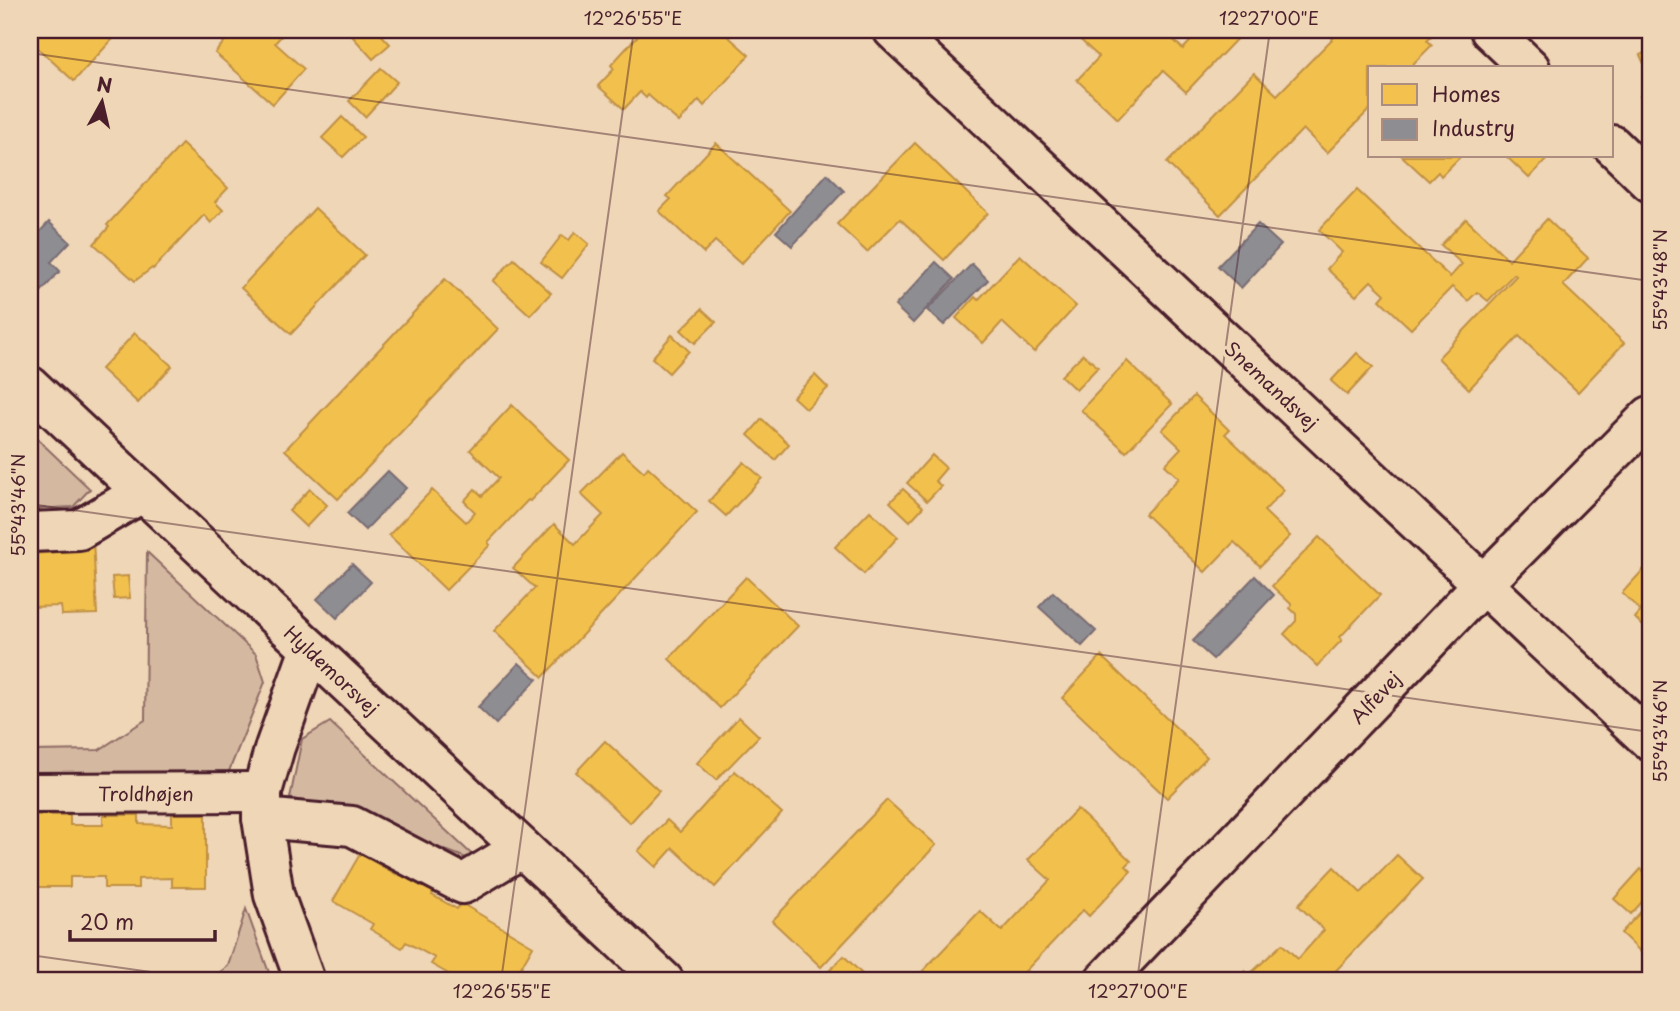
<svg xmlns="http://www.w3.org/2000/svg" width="1680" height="1011" font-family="'Playpen Sans',sans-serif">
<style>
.green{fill:#d4b8a0;stroke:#8f6c66;stroke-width:2}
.homes{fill:#f2c14e;stroke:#c09044;stroke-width:2}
.industry{fill:#8d8d92;stroke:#796c73;stroke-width:2}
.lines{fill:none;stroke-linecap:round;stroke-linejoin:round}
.minor-casing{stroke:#4a1f2b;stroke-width:44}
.minor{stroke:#efd6b7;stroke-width:38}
.ticks{fill:none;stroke:#4a1f2b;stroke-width:2;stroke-opacity:0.45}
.labels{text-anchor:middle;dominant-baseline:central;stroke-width:7;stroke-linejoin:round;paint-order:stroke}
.street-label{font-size:19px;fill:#4a1f2b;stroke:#efd6b7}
.neatline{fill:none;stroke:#4a1f2b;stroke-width:2.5}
.ticks-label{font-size:18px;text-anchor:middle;fill:#4a1f2b}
</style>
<rect width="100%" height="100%" fill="#efd6b7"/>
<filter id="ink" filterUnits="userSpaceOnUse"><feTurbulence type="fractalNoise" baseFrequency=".0143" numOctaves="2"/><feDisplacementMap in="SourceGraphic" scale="14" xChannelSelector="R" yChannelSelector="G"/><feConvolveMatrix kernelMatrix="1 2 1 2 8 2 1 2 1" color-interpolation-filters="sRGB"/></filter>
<g filter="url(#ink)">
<g class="green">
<polygon points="30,432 90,489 73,507 30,509"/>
<polygon points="147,552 256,654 265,682 225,781 30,782 30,751 99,750 145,720"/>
<polygon points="330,722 482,864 359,817 290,798 302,739"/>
<polygon points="246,909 272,981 208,981 228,966"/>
</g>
<g class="homes">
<polygon points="30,30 121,30 74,81 31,42 33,39 30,36"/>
<polygon points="211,30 278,30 283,34 275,43 304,69 273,104 215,53 224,42"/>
<polygon points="358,30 377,30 390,44 373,59 352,36"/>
<polygon points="643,30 721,30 749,55 704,106 699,100 679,122 648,95 646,98 640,92 624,109 598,86 614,69 611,65"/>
<polygon points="1076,30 1163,30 1183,49 1201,30 1245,30 1186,92 1163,71 1118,119 1077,80 1099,57 1073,33"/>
<polygon points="1341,30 1437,30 1427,40 1432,45 1409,68 1370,68 1370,109 1327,153 1303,129 1220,215 1167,163 1254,73 1277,95"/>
<polygon points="1650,50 1650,77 1640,55"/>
<polygon points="381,68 397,82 365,117 349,101"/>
<polygon points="1650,92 1650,117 1640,96"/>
<polygon points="342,117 363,137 343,157 322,138"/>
<polygon points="716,143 790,211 741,264 715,241 704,253 659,211 671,199 667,196"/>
<polygon points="915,143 988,213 944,260 900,219 867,252 837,224"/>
<polygon points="182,144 228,188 215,202 223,210 211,223 204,215 153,269 152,268 135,281 94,244 109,227 107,225"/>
<polygon points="1402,156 1461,156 1441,176 1438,172 1429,181"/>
<polygon points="1506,156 1550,156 1529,178"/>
<polygon points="1357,190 1450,277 1462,264 1441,245 1466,219 1509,260 1547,219 1588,258 1563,285 1624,343 1578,392 1519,336 1469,389 1438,358 1516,276 1514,274 1488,301 1477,292 1468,301 1452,287 1411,329 1380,300 1385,294 1371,281 1356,296 1327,269 1342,252 1319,230"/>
<polygon points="315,208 365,255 291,334 241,288"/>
<polygon points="575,232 589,244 562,278 541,262 562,235 569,240"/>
<polygon points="1020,255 1076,306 1034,352 1002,322 983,343 956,318 975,297 978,300"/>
<polygon points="514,259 551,293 530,315 493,281"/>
<polygon points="445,279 498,329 338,499 285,450"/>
<polygon points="702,309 716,322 695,343 681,330"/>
<polygon points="135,333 172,366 138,403 101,369"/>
<polygon points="672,335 689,351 669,373 652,358"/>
<polygon points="1357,353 1373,367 1347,395 1331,381"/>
<polygon points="1083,354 1098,367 1076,390 1061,376"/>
<polygon points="1127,361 1172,404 1126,452 1081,410"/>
<polygon points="815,375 828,388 806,409 793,397"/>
<polygon points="1194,396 1229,430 1225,434 1284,490 1264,511 1290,536 1260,566 1234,542 1205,572 1145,514 1179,478 1165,465 1181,448 1162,430"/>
<polygon points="512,405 569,460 530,501 528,500 488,542 490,545 446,590 389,535 432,490 466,522 475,512 464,501 475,489 482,496 499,478 470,450"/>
<polygon points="762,419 789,444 775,460 748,435"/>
<polygon points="622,452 644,472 648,467 697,512 543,677 494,631 535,588 513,568 554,524 575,544 603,515 581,494"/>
<polygon points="932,455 946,468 935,481 941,486 927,501 907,483"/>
<polygon points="744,462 762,478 726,516 709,501"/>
<polygon points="310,489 327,505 306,527 289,511"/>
<polygon points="903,489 923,507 910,521 890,502"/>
<polygon points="870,511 898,537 864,574 835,547"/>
<polygon points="1319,537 1380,595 1340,637 1342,640 1317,666 1284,634 1296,621 1296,614 1290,608 1292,605 1272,586"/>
<polygon points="93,540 97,614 62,615 61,606 30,607 30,554 58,552 58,542"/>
<polygon points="1644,569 1650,575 1650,633 1635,618 1641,611 1622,593"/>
<polygon points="128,576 130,598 114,599 112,577"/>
<polygon points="746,577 798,626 720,708 669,659"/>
<polygon points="1101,656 1207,757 1167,798 1062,698"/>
<polygon points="739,717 759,736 716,780 697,763"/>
<polygon points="605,741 659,791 630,823 576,772"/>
<polygon points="735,771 782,813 715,887 673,848 656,867 638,851 667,820 680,832"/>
<polygon points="887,800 936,845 821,967 772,921"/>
<polygon points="1077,809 1131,861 1126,866 1131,871 1089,916 1083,910 1016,981 919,981 922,978 919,975 980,911 1002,931 1050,880 1028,860"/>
<polygon points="172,814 206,814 206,887 172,887 172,878 138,879 138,888 104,888 104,877 70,877 70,887 35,887 35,898 30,898 30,825 35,825 35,815 70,815 70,825 103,825 103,815 139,815 139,824 172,825"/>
<polygon points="360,854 396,874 399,868 435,889 432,895 457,909 461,903 533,946 513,981 461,981 431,964 435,958 406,942 402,948 370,929 373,924 333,901"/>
<polygon points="1397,855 1423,879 1326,981 1235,981 1245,971 1249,975 1282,944 1298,959 1324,930 1298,905 1334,867 1361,893"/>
<polygon points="1641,869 1650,877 1650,893 1631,914 1614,899"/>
<polygon points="1650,902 1650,961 1621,933"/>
<polygon points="844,956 867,979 865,981 819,981"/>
</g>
<g class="industry">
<polygon points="827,174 844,191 792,246 776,232"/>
<polygon points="49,222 70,242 51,262 60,271 37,296 30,290 30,242"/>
<polygon points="1258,224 1281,245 1241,288 1218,266"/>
<polygon points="936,262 954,279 913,323 895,306"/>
<polygon points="972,264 988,280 944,325 927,310"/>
<polygon points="388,471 406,488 365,530 347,513"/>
<polygon points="352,564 371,582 337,618 317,599"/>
<polygon points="1255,576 1274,595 1213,659 1193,641"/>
<polygon points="1053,592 1096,631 1082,646 1039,607"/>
<polygon points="519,663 537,679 496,724 478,707"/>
</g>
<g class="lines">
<defs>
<g id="minor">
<polyline points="893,30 1650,741"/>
<polyline points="1490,30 1530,68"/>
<polyline points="1612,145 1650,182"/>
<polyline points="30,386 664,981"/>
<polyline points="30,532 79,530 143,492"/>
<polyline points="30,793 262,792"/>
<polyline points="262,818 352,826 463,884 522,848"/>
<polyline points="305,981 274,895 262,818 262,792 275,747 310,649"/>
<polyline points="1104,981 1483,584 1650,416"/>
</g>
</defs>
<use href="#minor" class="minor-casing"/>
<use href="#minor" class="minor"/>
</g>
</g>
<path class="ticks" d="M30,53L1650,281M30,504L1650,732M30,955L215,981M501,981L634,30M1137,981L1270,30"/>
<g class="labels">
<g class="street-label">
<text transform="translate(1272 385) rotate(43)">Snemandsvej</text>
<text transform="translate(332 670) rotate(43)">Hyldemorsvej</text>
<text transform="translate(1375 697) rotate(-46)">Alfevej</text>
<text x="146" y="793">Troldhøjen</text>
</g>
</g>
<rect width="1680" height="1011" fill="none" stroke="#efd6b7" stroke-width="77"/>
<rect x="1368" y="66" width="245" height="91" fill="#efd6b7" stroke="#ad8d7f" stroke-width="2"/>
<rect x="1382" y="84" width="35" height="21" fill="#f2c14e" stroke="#ad8d7f" stroke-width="2"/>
<text x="1432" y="102" font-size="21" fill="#4a1f2b">Homes</text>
<rect x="1382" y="119" width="35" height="21" fill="#8d8d92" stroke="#ad8d7f" stroke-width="2"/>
<text x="1432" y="136" font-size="21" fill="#4a1f2b">Industry</text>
<g transform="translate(102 102) rotate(8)" stroke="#efd6b7" stroke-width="5" paint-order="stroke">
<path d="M0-5L12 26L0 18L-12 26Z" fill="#4a1f2b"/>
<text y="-10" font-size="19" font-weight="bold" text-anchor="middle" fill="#4a1f2b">N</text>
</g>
<path d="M70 930v10h145v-10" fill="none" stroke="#4a1f2b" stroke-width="3.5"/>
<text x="80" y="930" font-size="21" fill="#4a1f2b" stroke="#efd6b7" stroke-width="5" paint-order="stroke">20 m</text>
<rect x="38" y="38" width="1604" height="934" class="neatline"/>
<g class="ticks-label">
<text x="633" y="25">12°26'55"E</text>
<text x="1269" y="25">12°27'00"E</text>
<text transform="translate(1661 280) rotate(-90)" y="6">55°43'48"N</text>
<text transform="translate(19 505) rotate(-90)" y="6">55°43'46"N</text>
<text transform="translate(1661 731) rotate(-90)" y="6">55°43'46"N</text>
<text x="502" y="998">12°26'55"E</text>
<text x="1138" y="998">12°27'00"E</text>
</g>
</svg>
